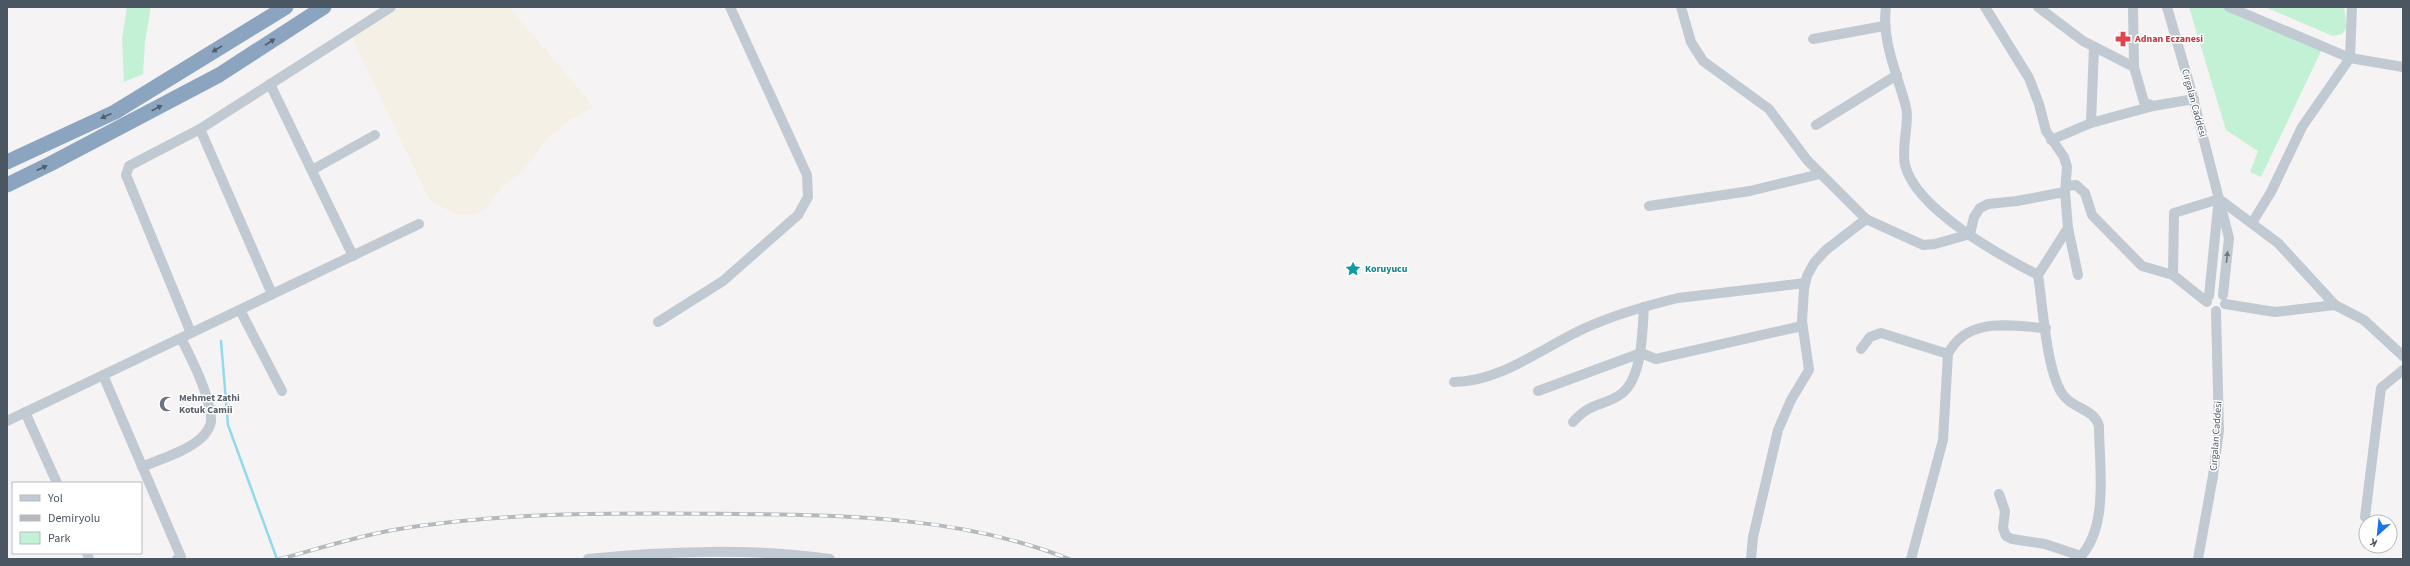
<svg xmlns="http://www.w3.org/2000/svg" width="2410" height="566" font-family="'Source Sans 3',sans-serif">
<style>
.green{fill:#c3f1d5}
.sand{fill:#f5f0e5}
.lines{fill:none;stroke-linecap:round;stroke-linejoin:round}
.stream{stroke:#90daee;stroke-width:2.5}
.minor{stroke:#c1cad2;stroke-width:10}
.highway{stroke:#8ba5c1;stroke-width:15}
.rail-casing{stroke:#b5b8bd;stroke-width:4}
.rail{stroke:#fff;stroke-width:2.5;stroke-dasharray:8;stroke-linecap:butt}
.oneway{fill:#505e6b}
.oneway2{fill:#6e7983}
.labels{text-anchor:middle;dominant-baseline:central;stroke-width:3;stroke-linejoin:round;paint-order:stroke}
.health-label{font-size:10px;font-weight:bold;fill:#be3a42;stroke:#fff;text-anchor:start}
.street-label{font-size:10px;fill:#4a5661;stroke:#fff}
.culture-label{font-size:10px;font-weight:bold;fill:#0d838f;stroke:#fff;text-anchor:start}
.worship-label{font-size:10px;font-weight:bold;fill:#5b616d;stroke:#fff;text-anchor:start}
</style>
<rect width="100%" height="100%" fill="#f5f3f3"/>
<g class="green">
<polygon points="127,7 151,7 145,41 143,74 124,82 122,39"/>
<polygon points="2189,7 2230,7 2323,47 2261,177 2250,172 2258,151 2226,130"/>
<polygon points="2265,7 2344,7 2347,27 2342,34 2333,36"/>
</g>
<g class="sand">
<polygon points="401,7 509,7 594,107 570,120 549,137 522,172 504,185 485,209 472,215 458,215 430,201 352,37"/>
<polygon points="663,557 799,559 614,559"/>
</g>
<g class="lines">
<polyline class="stream" points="221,341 228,425 277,559"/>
<g class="minor">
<polyline points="1681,7 1691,42 1703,61 1769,109 1807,160 1866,219 1923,245 1935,244 1970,234 1974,217 1980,208 1988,204 2017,201 2065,192"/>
<path d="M1886,7C1881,40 1898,76 1906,107C1910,121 1901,146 1905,165C1916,209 1999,255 2038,275"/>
<path d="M1985,7L2029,78L2039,104L2046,131L2064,157L2067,167L2065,192L2068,228L2038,275C2043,307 2046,366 2061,392C2071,409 2094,408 2099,426C2099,466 2110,529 2078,559"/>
<polyline points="2038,7 2083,41 2134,67"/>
<polyline points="2133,7 2134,67 2144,102 2153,106 2194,99"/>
<polyline points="2167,7 2191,90 2229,238 2223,295"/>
<polyline points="2229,7 2350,58 2403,67"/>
<polyline points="1813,39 1884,26"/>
<polyline points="270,84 353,256"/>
<polyline points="2091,123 2094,47"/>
<polyline points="1816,125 1897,75"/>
<polyline points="2051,140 2091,123 2153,106"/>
<polyline points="312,170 375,135"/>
<polyline points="2066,186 2076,185 2085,193 2092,215 2142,266 2173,275"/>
<polyline points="2219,199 2278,243 2335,305 2364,320 2403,356"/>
<polyline points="1649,206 1750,191 1820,174"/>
<polyline points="2252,223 2271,192 2302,127 2350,58 2352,7"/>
<polyline points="2068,228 2078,275"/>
<polyline points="272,294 200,129 391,7"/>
<polyline points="2209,296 2218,207"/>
<polyline points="2207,302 2173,275 2174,213 2219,199"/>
<polyline points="2225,304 2275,312 2335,305"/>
<polyline points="240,310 282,391"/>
<polyline points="658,322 723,281 798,215 808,197 807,175 730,7"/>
<polyline points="191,333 126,175 129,166 200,129"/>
<polyline points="1861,349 1870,337 1881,333 1948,354"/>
<polyline points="103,375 181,557 177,559"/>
<path d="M1454,382C1500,382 1542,348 1583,329C1613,315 1645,306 1678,298L1805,283"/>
<polyline points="1538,391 1641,353 1656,359 1802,326"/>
<polyline points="25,412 57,483"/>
<polyline points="7,421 419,224"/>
<path d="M1573,422C1591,402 1600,407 1618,396C1643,382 1642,332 1644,307"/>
<path d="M142,467C160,459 185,452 200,439C206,434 212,425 211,418C209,393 192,360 181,338"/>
<polyline points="1999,494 2005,511 2003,528 2006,536 2012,539 2045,544 2081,556"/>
<polyline points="2365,517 2381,388 2403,370"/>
<polyline points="87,553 89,559"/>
<path d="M588,559C663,551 755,548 830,559"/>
<polyline points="1751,559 1753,537 1778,430 1791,400 1809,370 1802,321 1804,289 1807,276 1814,263 1826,250 1866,219"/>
<path d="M1911,559L1943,440L1948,354C1967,316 2011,326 2046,328"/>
<polyline points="2198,559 2213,476 2219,430 2216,311"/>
</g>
<g class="highway">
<polyline points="7,162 115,112 286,7"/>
<polyline points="7,185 50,164 219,75 324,7"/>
</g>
<defs>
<path id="rail" d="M280,559C317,549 355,537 393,530C506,511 622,513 737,514C848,515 964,517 1069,559"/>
</defs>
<use href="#rail" class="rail-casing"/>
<use href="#rail" class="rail"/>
</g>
<defs><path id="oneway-solid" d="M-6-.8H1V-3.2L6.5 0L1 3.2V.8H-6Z"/></defs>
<g class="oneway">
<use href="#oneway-solid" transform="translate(270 42) rotate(-33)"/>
<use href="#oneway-solid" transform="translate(217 49) rotate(148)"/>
<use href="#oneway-solid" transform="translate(157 108) rotate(-28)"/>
<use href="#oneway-solid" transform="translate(106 116) rotate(155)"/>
<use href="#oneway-solid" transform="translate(42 168) rotate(-25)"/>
</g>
<use class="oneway2" href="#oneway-solid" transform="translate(2227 257) rotate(-84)"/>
<defs>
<symbol id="pharmacy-bare" viewBox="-9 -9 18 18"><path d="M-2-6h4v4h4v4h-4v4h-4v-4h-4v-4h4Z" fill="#e0444e" stroke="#fff" stroke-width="2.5" paint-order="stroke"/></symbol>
<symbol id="sight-bare" viewBox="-9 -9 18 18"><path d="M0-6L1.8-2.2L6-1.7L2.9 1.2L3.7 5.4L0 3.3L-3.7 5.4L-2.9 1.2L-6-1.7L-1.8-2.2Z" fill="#0f9aa8" stroke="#fff" stroke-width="2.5" paint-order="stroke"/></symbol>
<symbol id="mosque-bare" viewBox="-9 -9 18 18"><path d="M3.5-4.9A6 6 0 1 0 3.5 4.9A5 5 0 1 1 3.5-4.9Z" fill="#6b7280" stroke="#fff" stroke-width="2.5" paint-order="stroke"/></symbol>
</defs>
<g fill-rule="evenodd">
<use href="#pharmacy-bare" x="2112" y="28" width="22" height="22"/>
<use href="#sight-bare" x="1342" y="258" width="22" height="22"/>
<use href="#mosque-bare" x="156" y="393" width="22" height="22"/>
</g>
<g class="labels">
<g class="health-label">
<text x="2135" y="39">Adnan Eczanesi</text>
</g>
<g class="street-label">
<text transform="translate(2194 103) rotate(75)">Cırgalan Caddesi</text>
<text transform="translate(2216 436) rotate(-86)">Cırgalan Caddesi</text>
</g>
<g class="culture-label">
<text x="1365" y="269">Koruyucu</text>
</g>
<g class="worship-label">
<text x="179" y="398">Mehmet Zathi<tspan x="179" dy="12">Kotuk Camii</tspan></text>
</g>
</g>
<rect width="2410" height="566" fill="none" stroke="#4a5661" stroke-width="16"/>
<rect x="12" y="482" width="130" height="72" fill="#ffffff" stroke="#b7bbc0"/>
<rect x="20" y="495" width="20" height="6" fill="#c1cad2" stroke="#b7bbc0"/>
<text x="48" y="502" font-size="12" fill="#4a5661">Yol</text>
<rect x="20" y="515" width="20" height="6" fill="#b5b8bd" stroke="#b7bbc0"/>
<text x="48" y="522" font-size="12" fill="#4a5661">Demiryolu</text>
<rect x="20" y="532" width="20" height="12" fill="#c3f1d5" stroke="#b7bbc0"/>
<text x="48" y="542" font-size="12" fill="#4a5661">Park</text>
<g transform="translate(2378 534) rotate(207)"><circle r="19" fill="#ffffff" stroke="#b7bbc0"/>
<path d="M0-3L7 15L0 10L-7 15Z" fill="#1a73e8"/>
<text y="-6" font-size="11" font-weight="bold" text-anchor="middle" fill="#4a5661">K</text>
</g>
</svg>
